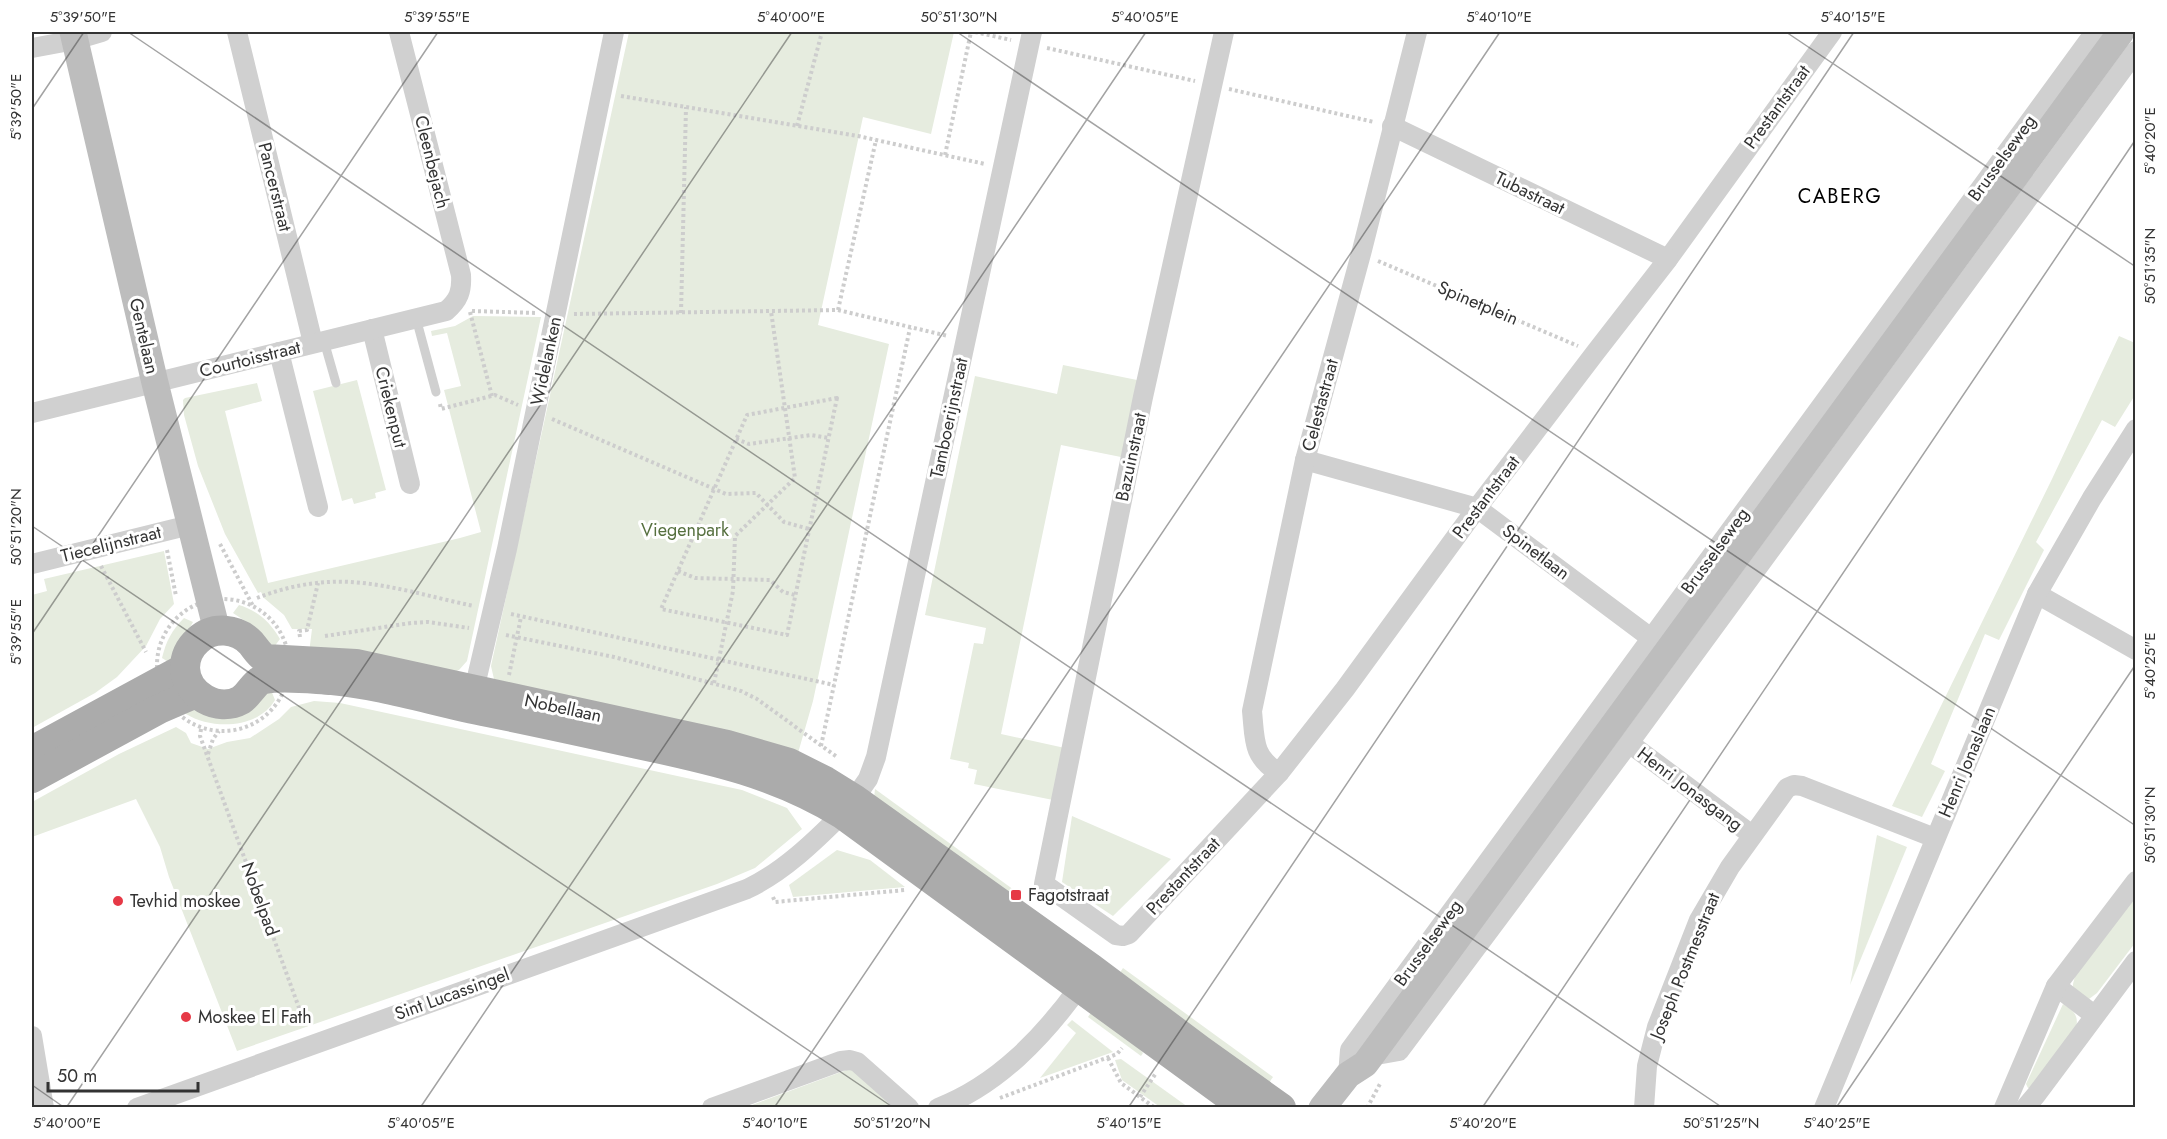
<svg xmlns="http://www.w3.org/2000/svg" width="2167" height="1139" font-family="Jost,sans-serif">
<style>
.green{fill:#e6ecdf}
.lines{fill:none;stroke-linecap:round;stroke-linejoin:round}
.path{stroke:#cdcdcd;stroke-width:4;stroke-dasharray:3 3;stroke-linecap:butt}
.lane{stroke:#d0d0d0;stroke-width:9}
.street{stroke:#d0d0d0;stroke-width:20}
.secondary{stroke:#bdbdbd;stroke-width:27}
.primary{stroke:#ababab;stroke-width:30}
.ticks{fill:none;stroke:#333;stroke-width:1.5;stroke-opacity:0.45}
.poi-dot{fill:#e63946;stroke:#fff;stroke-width:2}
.labels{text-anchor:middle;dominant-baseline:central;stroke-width:6;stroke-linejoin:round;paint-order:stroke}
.street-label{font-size:18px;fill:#333;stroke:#fff}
.park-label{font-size:18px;fill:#56703f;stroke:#fff}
.poi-label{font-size:18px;fill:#333;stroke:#fff;text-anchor:start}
.neighbourhood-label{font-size:20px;letter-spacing:1.5px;fill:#000;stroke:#fff}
.neatline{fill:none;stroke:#333;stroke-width:2}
.ticks-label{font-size:15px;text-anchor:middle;fill:#333}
</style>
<rect width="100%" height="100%" fill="#fff"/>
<g class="green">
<polygon points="629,32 954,32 931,134 863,117 818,325 889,344 813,701 796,760 494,679 491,666"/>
<polygon points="473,316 541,317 467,661 459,670 451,673 309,653 312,629 292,629 284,615 264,598 261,592 258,593 225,534 198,466 184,415 183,400 185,398 257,383 262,401 225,411 268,583 460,538 481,532 444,390 461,386 447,333 432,336 431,331 455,326"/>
<polygon points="2119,336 2135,343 2135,395 2115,427 2102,420 2036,542 2044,550 1999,640 1985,634 1931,764 1945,771 1922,817 1892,806 2052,479"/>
<polygon points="1063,365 1142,381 1126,458 1061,445 1001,734 1074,750 1063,802 974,784 977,770 968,768 969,763 950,759 974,643 983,644 986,628 925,615 975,376 1057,394"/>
<polygon points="357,380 386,490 375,493 376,498 354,504 352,498 342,501 313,391"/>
<polygon points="164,551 174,604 160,619 146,646 117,677 95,693 32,728 32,595 47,591 44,579"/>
<path d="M239,605C258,611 270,622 280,639L274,647L251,625L233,613Z"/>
<path d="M184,618L193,622L170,663L162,658C166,641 172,630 184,618Z"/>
<path d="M271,690L275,700C258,729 212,730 186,714L188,705Z"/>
<polygon points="314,701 340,703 742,790 787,808 802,829 755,868 717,884 237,1051 169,877 160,847 136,799 32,837 32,802 119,754 176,727 186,733 191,743 208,749 227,742 250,738 279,719 291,707"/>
<polygon points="875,789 1014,890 1010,896 874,798"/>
<polygon points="1072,816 1171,859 1113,916 1062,882"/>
<polygon points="1877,835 1907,847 1850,985"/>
<polygon points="837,850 870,860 905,887 793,897 789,885"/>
<polygon points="2135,896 2135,943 2097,993 2089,999 2073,991 2073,984 2076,972"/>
<polygon points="1123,968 1273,1077 1264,1090 1115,980"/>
<path d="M2063,1004C2074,1011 2079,1015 2076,1029L2031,1088H2028L2026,1084Z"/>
<polygon points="1095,1007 1118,1021 1143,1053 1141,1056 1088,1017"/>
<polygon points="1072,1020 1113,1052 1040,1078 1076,1033 1067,1025"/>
<polygon points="1121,1059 1188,1107 1160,1107 1122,1080 1115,1060"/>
<polygon points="852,1068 892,1103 880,1108 744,1108"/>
</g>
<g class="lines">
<g class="path">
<polyline points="975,32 1011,40"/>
<polyline points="1047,48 1195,81"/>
<polyline points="1229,89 1374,122"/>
<polyline points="621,96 858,136 985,164"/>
<polyline points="797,126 822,32"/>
<polyline points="945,155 971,32"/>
<polyline points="1378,261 1578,346"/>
<polyline points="838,310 876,140"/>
<polyline points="472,311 537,313"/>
<polyline points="470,312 492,396"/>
<polyline points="681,313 686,107"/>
<polyline points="574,314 838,310 948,336"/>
<polygon points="837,398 787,635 661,609 747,415"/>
<polyline points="440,404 441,409 495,395 518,405"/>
<polyline points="552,419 726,494 756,493 784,522 809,529"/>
<polyline points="736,439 749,444 811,435 829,438"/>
<polyline points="220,544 253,606"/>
<polyline points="167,550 176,596"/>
<polyline points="101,566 146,652"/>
<polyline points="678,571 695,578 770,580 783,592 795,595"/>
<path d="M257,598C280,589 305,583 329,582C375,579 429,597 474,606"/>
<circle cx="223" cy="665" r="66"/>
<polyline points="511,614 834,685"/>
<polyline points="506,635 614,657 741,691 757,699 837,757"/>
<polyline points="325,636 411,623 428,622 469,628"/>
<polyline points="300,637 299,631 307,630 318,583"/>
<polyline points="509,675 521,617"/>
<polyline points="714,683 733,591 735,536 795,478 771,311"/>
<polyline points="201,729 200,736 306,1027"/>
<polyline points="821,746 910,328"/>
<polyline points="208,754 213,739 219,731"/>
<polyline points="773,897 775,902 905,890"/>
<polyline points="1108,1058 1121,1083 1155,1108"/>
<polyline points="1140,1097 1156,1073"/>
<polyline points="1000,1098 1117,1054 1122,1048"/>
<polyline points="1367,1108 1381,1082"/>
</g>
<g class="lane">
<polyline points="416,318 436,392"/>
<polyline points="324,341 336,383"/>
</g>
<g class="street">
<polyline points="237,32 313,343"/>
<polyline points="1224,32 1143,397 1044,884 1116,935 1123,936 1129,934 1279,773 1345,689 1477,508 1595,353 1668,259 1832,32"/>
<polyline points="32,48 75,40 102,32"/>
<polyline points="1392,126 1668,259"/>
<polyline points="372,329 410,484"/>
<polyline points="279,352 318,507"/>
<path d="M32,413L446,311C459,300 462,291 461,275L399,32"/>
<polyline points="1305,460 1477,508 1651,638"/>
<polyline points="32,564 190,525"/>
<polyline points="2037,594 2136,650"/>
<polyline points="474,690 507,549 614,32"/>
<polyline points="1629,743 1752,835"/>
<path d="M1279,773C1252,756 1255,740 1252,711L1305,460L1361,254L1417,32"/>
<polyline points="854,799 868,779 876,757 1032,32"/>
<polyline points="2056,986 2094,1015"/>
<polyline points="32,1036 44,1108"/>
<polyline points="1371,1056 1399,1051 1629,743 2136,51"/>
<polyline points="1348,1075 1350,1050 2095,32"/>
<path d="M137,1108L747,889C783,872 814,842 842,814"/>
<polyline points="712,1108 841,1061 850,1060 857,1062 909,1108"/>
<path d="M938,1108C998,1085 1043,1037 1080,986"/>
<polyline points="1644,1108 1647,1066 1657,1027 1699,920 1730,867 1787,788 1794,785 1802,786 1935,838"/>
<polyline points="1824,1108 2037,594 2092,498 2136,429"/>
<polyline points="2004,1108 2056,986 2136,881"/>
<polyline points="2025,1108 2036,1095 2136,961"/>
</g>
<g class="secondary">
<polyline points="73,32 155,383 217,631"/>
<polyline points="1322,1108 1348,1075 1365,1064 1371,1056 2121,32"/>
</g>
<g class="primary">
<polyline points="32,751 185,668"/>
<polyline points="32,778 159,709 196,693"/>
<path d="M1245,1108L842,814C777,774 713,760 638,744C588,733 538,722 488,712C436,702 385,685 332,680C313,679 283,675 264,679C254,682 250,694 241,700C218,713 186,695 185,668C185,657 190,647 198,640C213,626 237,628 251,643C256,649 259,655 266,659L356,664L727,745L789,763L825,781L854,799L1092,969L1200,1050L1281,1108"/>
</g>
</g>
<path class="ticks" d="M128,32L1723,1108M957,32L2136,826M1786,32L2136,267M32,109L84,32M32,526L894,1108M32,634L438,32M32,1085L65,1108M66,1108L792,32M420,1108L1146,32M774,1108L1500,32M1128,1108L1854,32M1482,1108L2136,139M1836,1108L2136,664"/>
<g class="poi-dot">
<rect x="1010" y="889" width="12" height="12" rx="3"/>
<circle cx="118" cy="901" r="6"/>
<circle cx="186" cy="1017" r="6"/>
</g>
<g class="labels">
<g class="street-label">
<text transform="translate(1777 107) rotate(-54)">Prestantstraat</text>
<text transform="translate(2002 158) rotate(-54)">Brusselseweg</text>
<text transform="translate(432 162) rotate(76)">Cleenbejach</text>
<text transform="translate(275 187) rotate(76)">Pancerstraat</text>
<text transform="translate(1530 193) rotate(26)">Tubastraat</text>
<text transform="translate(1478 303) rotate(23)">Spinetplein</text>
<text transform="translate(144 336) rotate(77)">Gentelaan</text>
<text transform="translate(250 359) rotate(-14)">Courtoisstraat</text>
<text transform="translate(546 361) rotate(-78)">Widelanken</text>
<text transform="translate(1320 405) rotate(-75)">Celestastraat</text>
<text transform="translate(391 407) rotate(76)">Criekenput</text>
<text transform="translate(949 418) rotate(-78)">Tamboerijnstraat</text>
<text transform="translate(1131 457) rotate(-78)">Bazuinstraat</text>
<text transform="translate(1486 497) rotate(-53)">Prestantstraat</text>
<text transform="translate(111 544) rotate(-14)">Tiecelijnstraat</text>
<text transform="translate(1715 551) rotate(-54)">Brusselseweg</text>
<text transform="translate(1536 552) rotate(37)">Spinetlaan</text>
<text transform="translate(563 708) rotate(12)">Nobellaan</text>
<text transform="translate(1967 762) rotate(-67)">Henri Jonaslaan</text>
<text transform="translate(1690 789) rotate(37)">Henri Jonasgang</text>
<text transform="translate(1183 876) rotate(-47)">Prestantstraat</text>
<text transform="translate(260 899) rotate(70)">Nobelpad</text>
<text transform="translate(1428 943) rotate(-54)">Brusselseweg</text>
<text transform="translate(1685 966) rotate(-68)">Joseph Postmesstraat</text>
<text transform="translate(452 994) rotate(-20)">Sint Lucassingel</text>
</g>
<g class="park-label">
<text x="685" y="530">Viegenpark</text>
</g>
<g class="poi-label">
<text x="1028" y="895">Fagotstraat</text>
<text x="130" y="901">Tevhid moskee</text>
<text x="198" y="1017">Moskee El Fath</text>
</g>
<g class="neighbourhood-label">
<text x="1840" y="196">CABERG</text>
</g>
</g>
<rect width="2167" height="1139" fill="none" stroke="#ffffff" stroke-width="66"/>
<path d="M48 1082v9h150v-9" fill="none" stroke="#333333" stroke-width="3"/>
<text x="57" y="1082" font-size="18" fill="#333333" stroke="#ffffff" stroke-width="4.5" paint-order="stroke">50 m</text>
<rect x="33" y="33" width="2101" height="1073" class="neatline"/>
<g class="ticks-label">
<text x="83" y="22">5°39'50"E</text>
<text x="437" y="22">5°39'55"E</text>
<text x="791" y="22">5°40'00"E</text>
<text x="959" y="22">50°51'30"N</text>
<text x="1145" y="22">5°40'05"E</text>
<text x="1499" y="22">5°40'10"E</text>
<text x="1853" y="22">5°40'15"E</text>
<text transform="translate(16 107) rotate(-90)" y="5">5°39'50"E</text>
<text transform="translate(2150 141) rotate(-90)" y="5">5°40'20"E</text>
<text transform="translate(2150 266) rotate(-90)" y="5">50°51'35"N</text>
<text transform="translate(16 527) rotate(-90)" y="5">50°51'20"N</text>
<text transform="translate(16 632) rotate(-90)" y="5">5°39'55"E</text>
<text transform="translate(2150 666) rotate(-90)" y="5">5°40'25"E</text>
<text transform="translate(2150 825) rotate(-90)" y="5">50°51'30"N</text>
<text x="67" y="1128">5°40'00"E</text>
<text x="421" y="1128">5°40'05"E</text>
<text x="775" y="1128">5°40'10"E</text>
<text x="892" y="1128">50°51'20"N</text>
<text x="1129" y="1128">5°40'15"E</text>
<text x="1483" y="1128">5°40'20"E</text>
<text x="1721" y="1128">50°51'25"N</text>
<text x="1837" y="1128">5°40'25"E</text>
</g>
</svg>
